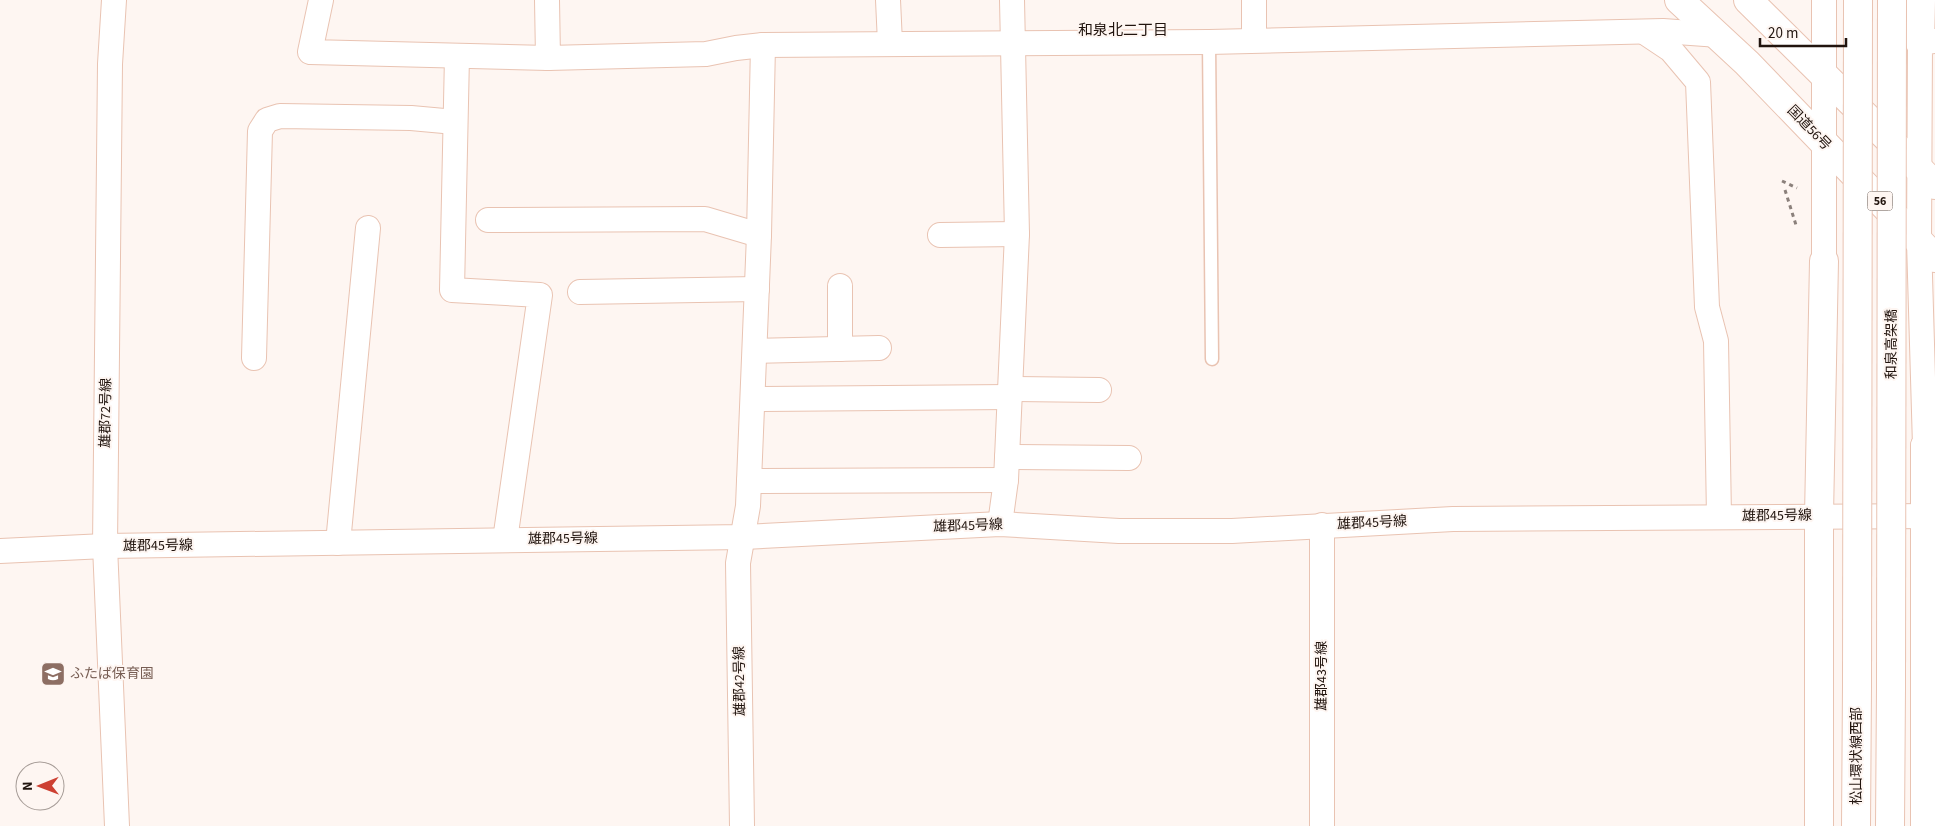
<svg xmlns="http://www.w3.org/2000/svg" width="1935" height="826" font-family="'Source Sans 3','Noto Sans JP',sans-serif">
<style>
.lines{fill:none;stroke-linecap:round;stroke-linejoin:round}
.lane-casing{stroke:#e9c3b2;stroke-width:15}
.street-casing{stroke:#e9c3b2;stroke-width:26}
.secondary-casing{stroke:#e9c3b2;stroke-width:30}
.highway-casing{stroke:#e9c3b2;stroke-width:30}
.path{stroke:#8b807b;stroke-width:3;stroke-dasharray:4 4;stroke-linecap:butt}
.lane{stroke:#fff;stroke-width:12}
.street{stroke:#fff;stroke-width:24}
.secondary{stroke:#fff;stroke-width:28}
.highway{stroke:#fff;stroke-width:28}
.secondary-bridge-casing{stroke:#e9c3b2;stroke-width:30;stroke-linecap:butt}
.secondary-bridge{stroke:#fff;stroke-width:28}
.labels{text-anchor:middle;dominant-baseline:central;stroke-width:4;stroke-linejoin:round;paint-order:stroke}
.shield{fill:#fef6f2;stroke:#635852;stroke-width:1}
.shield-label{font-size:12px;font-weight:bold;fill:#21140e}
.street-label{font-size:14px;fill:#21140e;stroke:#fef6f2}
.education-label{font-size:14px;fill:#785e54;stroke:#fef6f2;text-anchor:start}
.neighbourhood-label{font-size:15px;fill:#21140e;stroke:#fef6f2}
</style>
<rect width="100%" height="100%" fill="#fef6f2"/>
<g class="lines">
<defs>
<polyline id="lane" points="1209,42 1212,359"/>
<g id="street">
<polyline points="114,0 110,64 105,546 117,826"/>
<polyline points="321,0 310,52 548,58"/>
<polyline points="547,0 548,58 706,54 736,48 763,45 1209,42 1663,31 1719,35"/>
<polyline points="888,0 890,43"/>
<polyline points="1254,0 1254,40"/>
<polyline points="1824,0 1824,261"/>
<polyline points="1644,32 1671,50 1698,82 1707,307 1716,341 1719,517"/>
<polyline points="457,56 452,290 540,295 505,540"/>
<polyline points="488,220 705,219 759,235"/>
<polyline points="940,235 1017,234"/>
<polyline points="840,286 840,349"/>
<polyline points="580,292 757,289"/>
<polyline points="755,351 879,348"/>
<polyline points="254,358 260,131 267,120 280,116 411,118 455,122"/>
<polyline points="1010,389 1099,390"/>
<polyline points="753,399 1010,397"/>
<polyline points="1925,446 1919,242 1920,43 1935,41"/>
<polyline points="1007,457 1129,458"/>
<polyline points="749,481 1006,480"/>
<polyline points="1000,524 1006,480 1017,234 1012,0"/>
<polyline points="1322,525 1322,826"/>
<polyline points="338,543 368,228"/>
<polyline points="0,551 105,546 744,537 1000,524 1119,531 1232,531 1453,519 1935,516"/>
<polyline points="742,826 738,563 748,506 759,235 763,45"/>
</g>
<g id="secondary">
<polyline points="1920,43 1921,0"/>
<polyline points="1925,446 1925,826"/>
<polyline points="1819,826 1819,516 1824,261"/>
<polyline points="1856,826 1857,686"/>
<polyline points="1890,826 1891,688"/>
</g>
<g id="highway">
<polyline points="1679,0 1747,63 1935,258"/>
<polyline points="1748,0 1935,185"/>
<polyline points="1925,446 1935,427"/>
</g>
</defs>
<use href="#lane" class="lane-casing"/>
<use href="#street" class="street-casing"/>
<use href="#secondary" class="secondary-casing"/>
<use href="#highway" class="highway-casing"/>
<g class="path">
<polyline points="1782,181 1797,188"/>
<polyline points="1785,190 1796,225"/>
</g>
<use href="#lane" class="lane"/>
<use href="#street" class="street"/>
<use href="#secondary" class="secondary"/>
<use href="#highway" class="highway"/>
<defs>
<g id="secondary-bridge">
<polyline points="1857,686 1858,0"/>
<polyline points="1891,688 1892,0"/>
</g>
</defs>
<use href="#secondary-bridge" class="secondary-bridge-casing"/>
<use href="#secondary-bridge" class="secondary-bridge"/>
</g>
<defs>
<symbol id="school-square" viewBox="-11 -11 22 22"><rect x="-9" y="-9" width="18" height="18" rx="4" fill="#8d6e63" stroke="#fef6f2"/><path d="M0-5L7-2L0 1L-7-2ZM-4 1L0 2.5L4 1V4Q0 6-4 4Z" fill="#fff"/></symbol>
</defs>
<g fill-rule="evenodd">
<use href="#school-square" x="39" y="660" width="28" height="28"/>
</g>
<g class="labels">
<rect class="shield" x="1867.5" y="191.5" width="25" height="19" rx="4"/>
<g class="shield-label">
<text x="1880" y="201">56</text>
</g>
<g class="street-label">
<text transform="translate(1809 128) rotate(46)">国道56号</text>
<text transform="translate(1892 344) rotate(-90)">和泉高架橋</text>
<text transform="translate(106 413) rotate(-89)">雄郡72号線</text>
<text transform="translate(1777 516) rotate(-1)">雄郡45号線</text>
<text transform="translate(1372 523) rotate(-3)">雄郡45号線</text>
<text transform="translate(968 526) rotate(-2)">雄郡45号線</text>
<text transform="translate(563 539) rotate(-1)">雄郡45号線</text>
<text transform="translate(158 546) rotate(-1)">雄郡45号線</text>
<text transform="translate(1322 676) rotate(-90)">雄郡43号線</text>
<text transform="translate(740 681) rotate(-91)">雄郡42号線</text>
<text transform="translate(1857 756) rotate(-90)">松山環状線西部</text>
</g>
<g class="education-label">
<text x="70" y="674">ふたば保育園</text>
</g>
<g class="neighbourhood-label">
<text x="1123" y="30">和泉北二丁目</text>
</g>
</g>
<g transform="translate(40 786) rotate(269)"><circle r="24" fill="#fef6f2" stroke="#a69c97"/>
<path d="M0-4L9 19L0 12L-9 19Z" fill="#cd4032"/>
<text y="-8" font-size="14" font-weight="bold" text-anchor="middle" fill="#21140e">N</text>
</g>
<path d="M1760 38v8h86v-8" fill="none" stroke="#21140e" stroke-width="2.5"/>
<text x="1768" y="38" font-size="15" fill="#21140e" stroke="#fef6f2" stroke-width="4" paint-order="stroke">20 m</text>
</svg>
